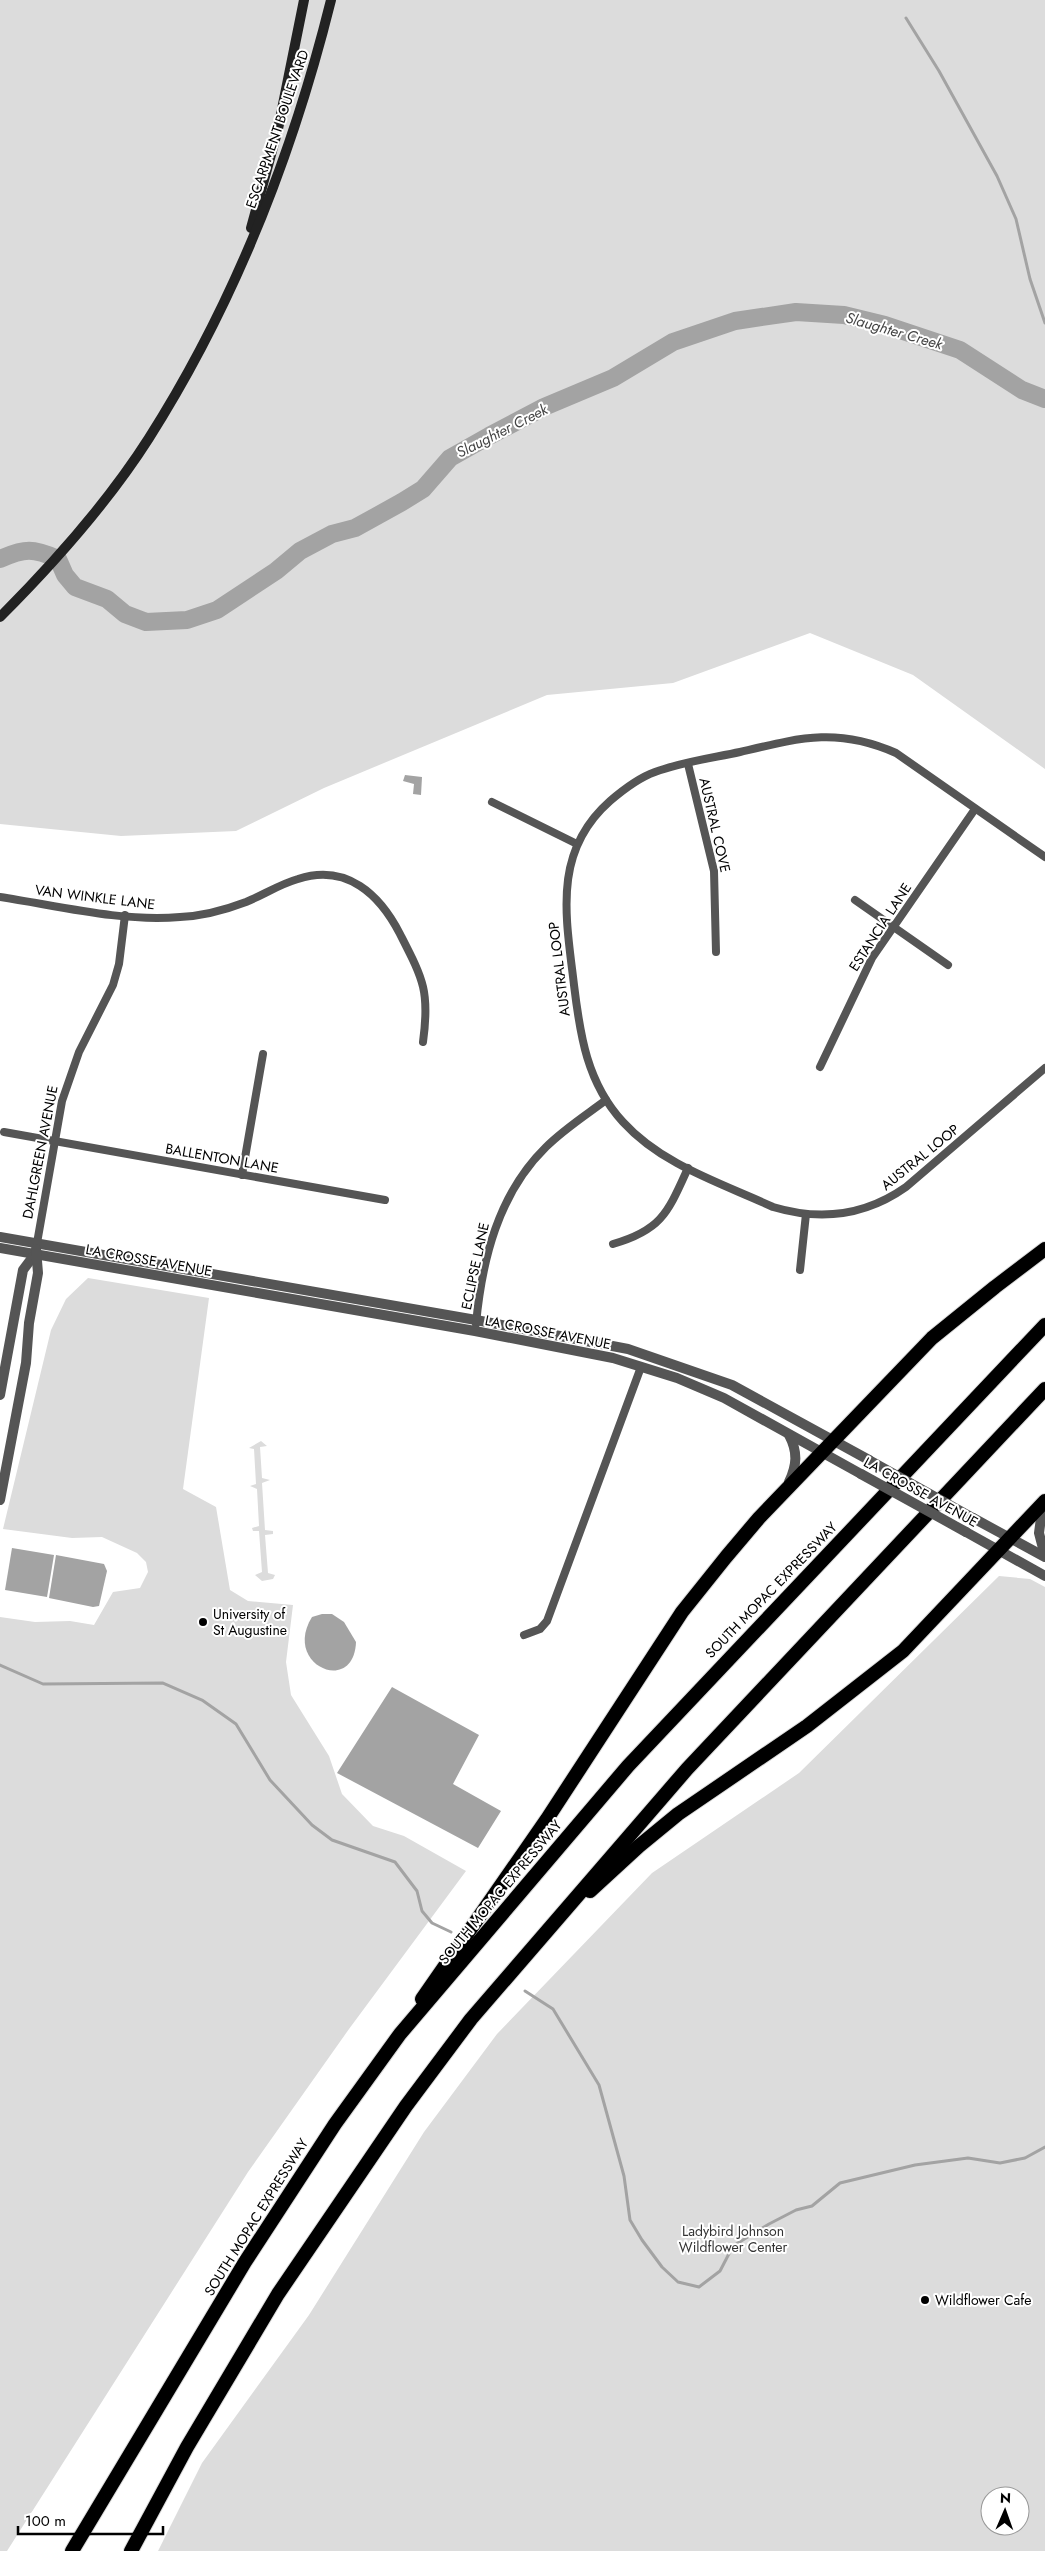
<svg xmlns="http://www.w3.org/2000/svg" width="1045" height="2551" font-family="Jost,sans-serif">
<style>
.green{fill:#dcdcdc;fill-rule:evenodd}
.water{fill:#a3a3a3}
.lines{fill:none;stroke-linecap:round;stroke-linejoin:round}
.stream{stroke:#a3a3a3;stroke-width:3}
.river{stroke:#a3a3a3;stroke-width:18}
.motorway-casing{stroke:#dbdbdb;stroke-width:16}
.minor{stroke:#555;stroke-width:8}
.tertiary{stroke:#555;stroke-width:10}
.secondary{stroke:#222;stroke-width:10}
.motorway{stroke:#000;stroke-width:14}
.tertiary-bridge{stroke:#555;stroke-width:10}
.poi-dot{fill:#000;stroke:#fff;stroke-width:2}
.labels{text-anchor:middle;dominant-baseline:central;stroke-width:4;stroke-linejoin:round;paint-order:stroke}
.street-label{font-size:14px;fill:#000;stroke:#fff}
.poi-label{font-size:14px;fill:#000;stroke:#fff;text-anchor:start}
.park-label{font-size:14px;fill:#333;stroke:#fff}
.water-label{font-size:15px;font-style:italic;fill:#444;stroke:#fff}
</style>
<rect width="100%" height="100%" fill="#fff"/>
<g class="green">
<polygon points="0,0 1045,0 1045,769 913,675 810,633 673,683 547,695 324,788 236,831 121,836 0,824"/>
<polygon points="88,1278 209,1298 183,1489 216,1507 230,1590 248,1601 293,1605 286,1662 291,1695 329,1756 342,1794 373,1826 404,1836 466,1871 349,2029 248,2172 7,2551 0,2551 0,1617 35,1622 70,1621 94,1625 113,1592 140,1588 148,1572 146,1562 137,1553 102,1537 72,1538 3,1529 51,1330 66,1299"/>
<polygon points="261,1441 267,1446 260,1447 262,1478 270,1480 262,1483 265,1530 273,1531 273,1534 265,1535 268,1573 275,1575 273,1579 262,1581 255,1575 262,1572 259,1531 253,1531 252,1528 259,1526 257,1489 250,1486 256,1484 254,1449 249,1448"/>
<path d="M999,1576L1030,1579L1045,1587V2551H158L202,2463L309,2315L424,2132L497,2034L652,1873L799,1773ZM990,2496H1020V2526H990Z"/>
</g>
<g class="water">
<polygon points="405,775 422,777 421,795 413,794 414,784 403,781"/>
<polygon points="12,1548 54,1555 47,1597 5,1590"/>
<polygon points="56,1555 104,1564 107,1571 99,1606 93,1607 49,1598"/>
<path d="M332,1614L344,1622L356,1642C354,1696 282,1665 312,1617L322,1614Z"/>
<polygon points="392,1687 479,1735 453,1784 501,1811 478,1848 337,1773"/>
</g>
<g class="lines">
<g class="stream">
<polyline points="906,18 939,71 997,176 1016,219 1030,279 1045,323"/>
<polyline points="0,1665 43,1684 163,1683 202,1700 236,1724 270,1780 312,1825 332,1840 395,1862 417,1891 422,1911 432,1923 451,1932"/>
<polyline points="525,1991 553,2009 599,2085 624,2176 630,2220 642,2240 662,2267 678,2282 699,2287 720,2271 733,2246 769,2224 796,2210 812,2206 840,2183 915,2165 968,2158 1000,2163 1025,2158 1045,2147"/>
</g>
<path class="river" d="M0,559C25,548 33,548 58,559L65,575L75,587L107,599L125,614L146,622L187,620L217,610L276,571L300,551L332,534L355,528L402,502L423,489L450,458L489,436L544,407L613,378L673,342L735,321L796,312L844,315L885,325L960,350L1022,390L1045,399"/>
<defs>
<g id="motorway">
<polyline points="590,1891 639,1846 678,1814 807,1726 903,1651 1045,1501"/>
<polyline points="422,1999 547,1819 682,1612 726,1557 759,1518 932,1338 995,1287 1045,1249"/>
<polyline points="72,2551 245,2262 335,2124 400,2034 628,1766 1045,1325"/>
<polyline points="131,2551 187,2447 278,2294 406,2106 471,2019 687,1769 1045,1389"/>
</g>
</defs>
<use href="#motorway" class="motorway-casing"/>
<g class="minor">
<polyline points="688,764 714,871 716,952"/>
<polyline points="492,802 577,844"/>
<path d="M1045,857L896,753C837,727 799,738 740,752C712,758 682,762 655,772C638,778 624,789 610,801C552,852 566,917 574,985C580,1035 587,1083 623,1122C662,1165 721,1183 773,1207C820,1221 865,1216 906,1187L1045,1068"/>
<path d="M0,897C59,906 121,922 180,917C203,916 225,910 246,902C263,895 280,884 298,879C347,863 380,895 400,934C423,979 430,991 423,1042"/>
<polyline points="855,900 948,965"/>
<polyline points="820,1067 872,958 975,809"/>
<polyline points="4,1132 385,1200"/>
<polyline points="242,1175 263,1054"/>
<polyline points="37,1243 62,1101 79,1052 113,985 119,964 125,915"/>
<path d="M613,1244C662,1230 668,1212 688,1168"/>
<polyline points="800,1270 806,1214"/>
<path d="M476,1324C482,1260 498,1194 546,1147C564,1129 586,1115 606,1100"/>
<polyline points="524,1635 540,1629 547,1621 641,1367"/>
</g>
<g class="tertiary">
<polyline points="0,1237 476,1320 628,1349 732,1385 869,1460"/>
<polyline points="0,1248 475,1331 613,1358 677,1378 724,1398 861,1474"/>
<polyline points="0,1395 23,1270 35,1254"/>
<path d="M789,1435C798,1452 797,1465 789,1482"/>
<polyline points="0,1500 26,1363 29,1323 38,1273 36,1249"/>
<polyline points="1043,1503 1039,1533 1045,1556"/>
<polyline points="973,1518 1045,1557"/>
<polyline points="966,1532 1045,1576"/>
</g>
<g class="secondary">
<polyline points="251,228 278,129 304,0"/>
<path d="M0,617C55,562 107,504 149,438C234,304 293,153 331,0"/>
</g>
<use href="#motorway" class="motorway"/>
<g class="tertiary-bridge">
<polyline points="869,1460 973,1518"/>
<polyline points="861,1474 966,1532"/>
</g>
</g>
<g class="poi-dot">
<circle cx="203" cy="1622" r="5"/>
<circle cx="925" cy="2300" r="5"/>
</g>
<g class="labels">
<g class="street-label">
<text transform="translate(277 129) rotate(-71)">ESCARPMENT BOULEVARD</text>
<text transform="translate(715 825) rotate(77)">AUSTRAL COVE</text>
<text transform="translate(95 897) rotate(7)">VAN WINKLE LANE</text>
<text transform="translate(880 927) rotate(-57)">ESTANCIA LANE</text>
<text transform="translate(559 969) rotate(-97)">AUSTRAL LOOP</text>
<text transform="translate(40 1152) rotate(-79)">DAHLGREEN AVENUE</text>
<text transform="translate(920 1157) rotate(-39)">AUSTRAL LOOP</text>
<text transform="translate(222 1158) rotate(10)">BALLENTON LANE</text>
<text transform="translate(149 1260) rotate(10)">LA CROSSE AVENUE</text>
<text transform="translate(475 1266) rotate(-78)">ECLIPSE LANE</text>
<text transform="translate(548 1332) rotate(11)">LA CROSSE AVENUE</text>
<text transform="translate(921 1492) rotate(29)">LA CROSSE AVENUE</text>
<text transform="translate(771 1590) rotate(-46)">SOUTH MOPAC EXPRESSWAY</text>
<text transform="translate(500 1892) rotate(-50)">SOUTH MOPAC EXPRESSWAY</text>
<text transform="translate(256 2217) rotate(-58)">SOUTH MOPAC EXPRESSWAY</text>
</g>
<g class="poi-label">
<text x="213" y="1614">University of<tspan x="213" dy="16">St Augustine</tspan></text>
<text x="935" y="2300">Wildflower Cafe</text>
</g>
<g class="park-label">
<text x="733" y="2231">Ladybird Johnson<tspan x="733" dy="16">Wildflower Center</tspan></text>
</g>
<g class="water-label">
<text transform="translate(894 331) rotate(16)">Slaughter Creek</text>
<text transform="translate(502 431) rotate(-27)">Slaughter Creek</text>
</g>
</g>
<g transform="translate(1005 2511) rotate(2)"><circle r="24" fill="#ffffff" stroke="#999999"/>
<path d="M0-4L9 19L0 12L-9 19Z" fill="#000000"/>
<text y="-8" font-size="14" font-weight="bold" text-anchor="middle" fill="#000000">N</text>
</g>
<path d="M18 2526v8h145v-8" fill="none" stroke="#000000" stroke-width="2.5"/>
<text x="25" y="2526" font-size="15" fill="#000000" stroke="#ffffff" stroke-width="4" paint-order="stroke">100 m</text>
</svg>
